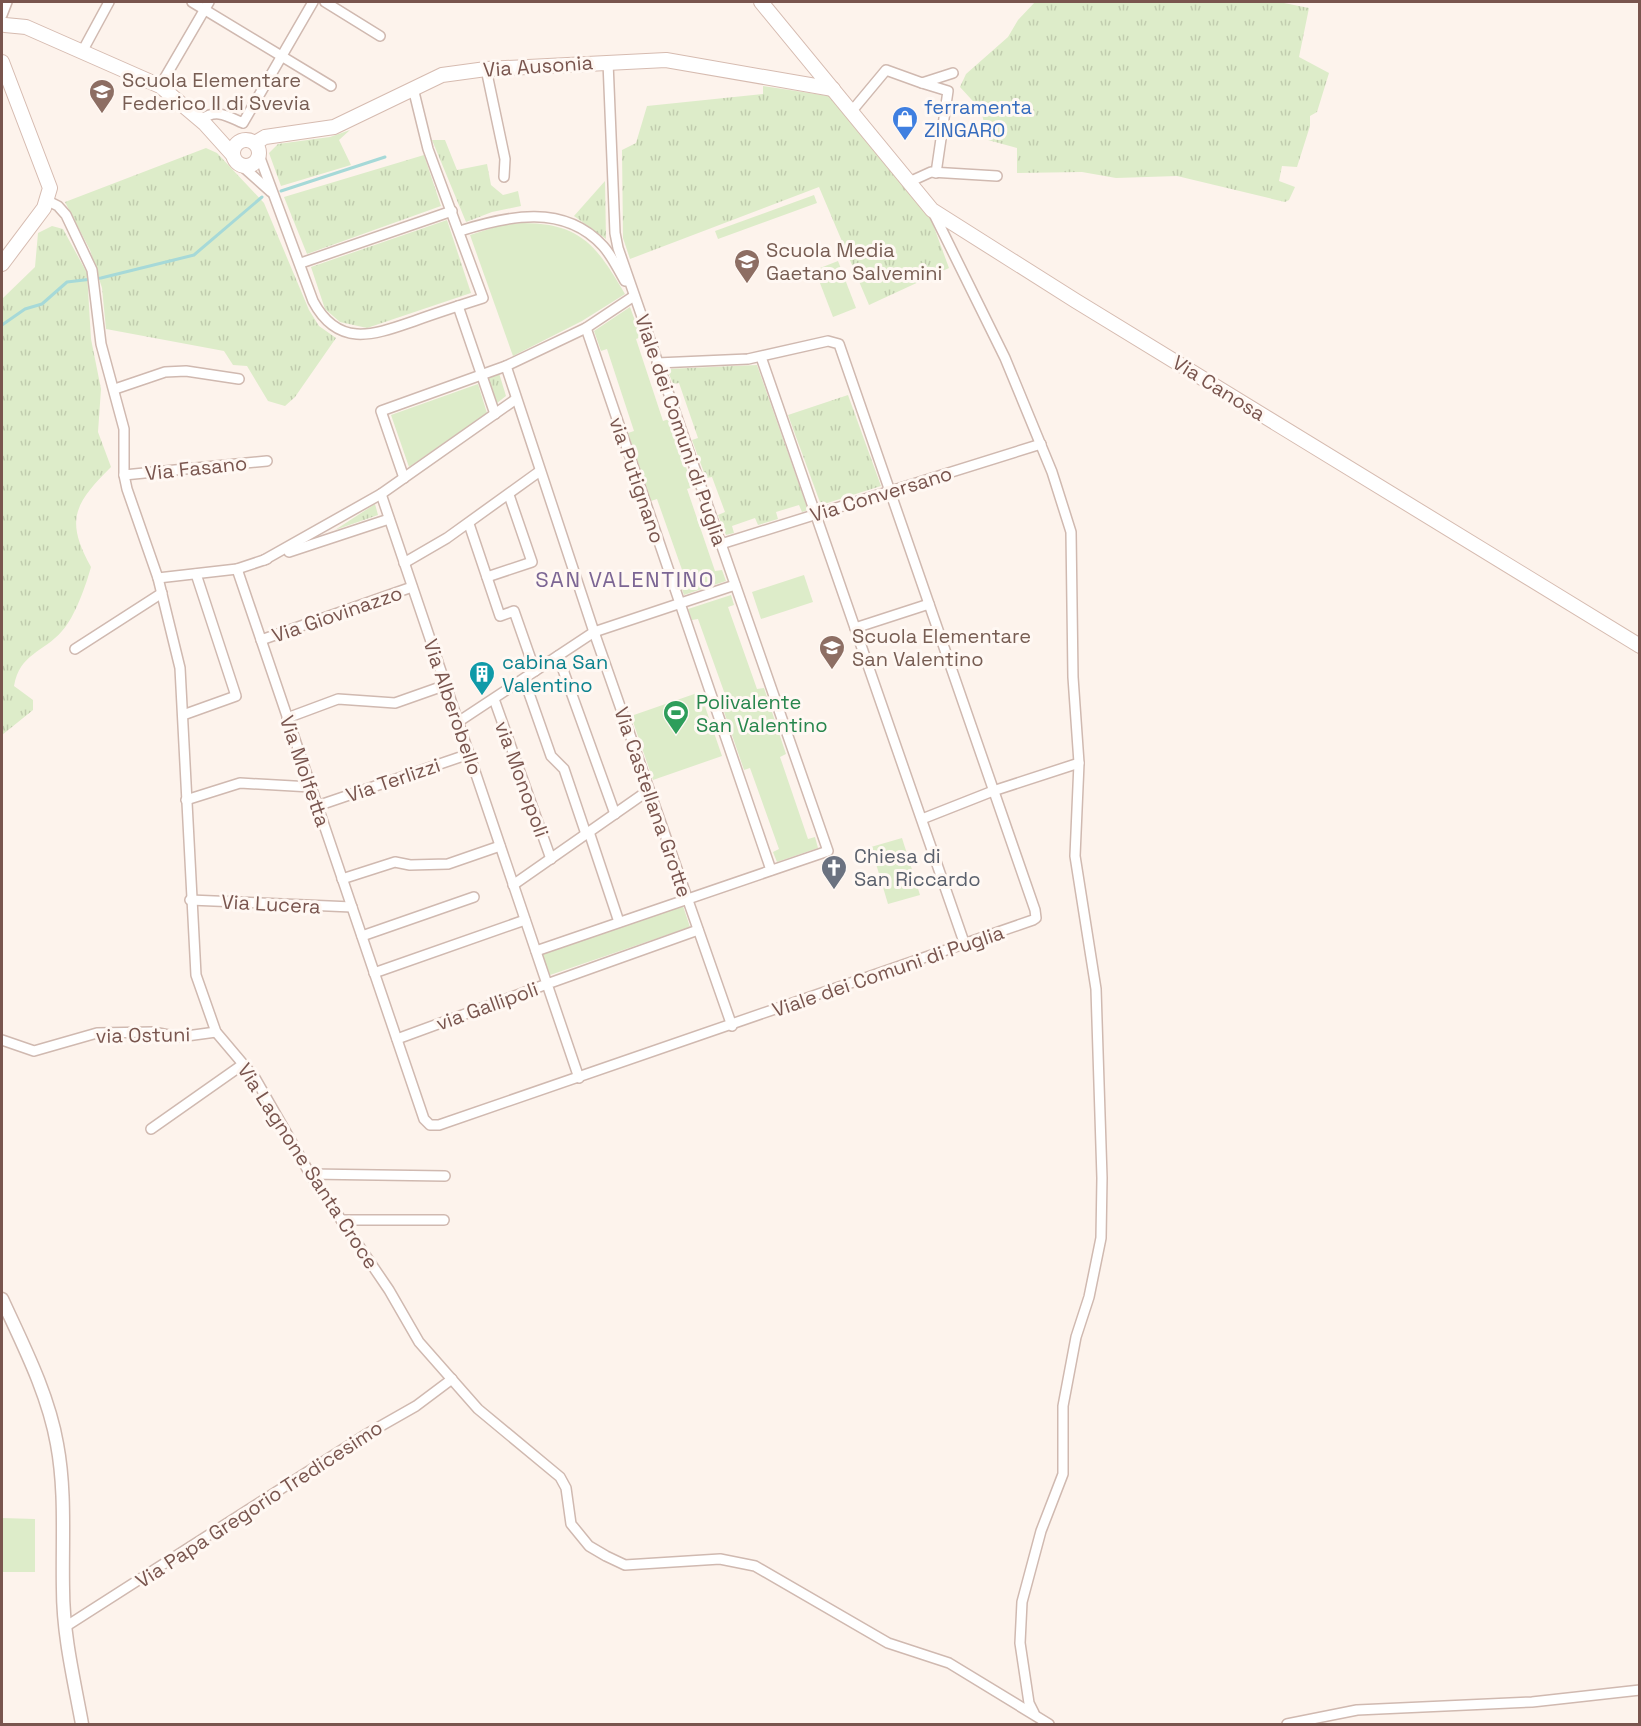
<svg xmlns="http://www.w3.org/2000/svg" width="1641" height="1726" font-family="'Space Grotesk',sans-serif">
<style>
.grass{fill:url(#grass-tufts)}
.green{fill:#ddecc9}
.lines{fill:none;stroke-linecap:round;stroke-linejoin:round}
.stream{stroke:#a6d9d8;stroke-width:3}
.minor-casing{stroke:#d0b9b0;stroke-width:12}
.tertiary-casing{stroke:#d0b9b0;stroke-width:15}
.secondary-casing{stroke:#d6bbb0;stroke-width:16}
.minor{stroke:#fff;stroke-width:9}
.tertiary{stroke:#fff;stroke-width:12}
.secondary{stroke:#fff;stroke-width:14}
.labels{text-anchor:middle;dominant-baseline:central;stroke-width:6;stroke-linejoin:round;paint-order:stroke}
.street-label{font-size:20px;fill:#79554e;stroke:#fff8f3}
.education-label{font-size:20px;fill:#785e54;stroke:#fff8f3;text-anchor:start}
.shop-label{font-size:20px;fill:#366cbe;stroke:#fff8f3;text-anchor:start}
.culture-label{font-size:20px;fill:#0d838f;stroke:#fff8f3;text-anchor:start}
.leisure-label{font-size:20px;fill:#27864d;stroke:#fff8f3;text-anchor:start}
.worship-label{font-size:20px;fill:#5b616d;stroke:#fff8f3;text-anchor:start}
.quarter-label{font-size:22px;letter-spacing:1.5px;fill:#7c6694;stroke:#fff8f3}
</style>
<defs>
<pattern id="grass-tufts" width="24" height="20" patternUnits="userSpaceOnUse" patternTransform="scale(1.5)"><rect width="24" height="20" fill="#ddecc9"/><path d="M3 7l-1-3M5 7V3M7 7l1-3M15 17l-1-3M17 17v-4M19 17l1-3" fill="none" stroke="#c1ccae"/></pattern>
</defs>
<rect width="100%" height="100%" fill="#fdf3ec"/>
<g class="grass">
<polygon points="1035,2 1279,2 1309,8 1299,57 1329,73 1317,112 1310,116 1310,126 1297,167 1282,166 1279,181 1295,187 1289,200 1285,202 1177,176 1116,178 1082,172 1017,173 1017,148 988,140 981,110 960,87 966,74 1008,37 1018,20"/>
<polygon points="763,86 829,96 931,219 949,268 869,305 819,187 630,259 623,238 622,150 636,143 647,106 763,94"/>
<polygon points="350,130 339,140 351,165 281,186 269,153 278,144 330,137"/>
<polygon points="432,140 445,140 457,170 487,164 491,185 503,195 518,191 521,206 492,212 466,222"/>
<polygon points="206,148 217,153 264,203 309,310 319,326 336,338 295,397 285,406 268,401 247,366 233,365 224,351 106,329 102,288 90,250 65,202"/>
<polygon points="424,155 441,206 307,254 284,197"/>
<polygon points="605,181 606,239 574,216"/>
<polygon points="447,220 471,293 367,328 340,322 325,309 311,267"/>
<path d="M52,226L63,229L87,273L91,339L101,389L98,432L111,467C74,504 65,520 91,567C86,585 75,617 62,631C43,653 20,653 14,686L33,700V710L2,735V299L35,267L38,233Z"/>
<polygon points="757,365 808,510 802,512 799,505 776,512 778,519 758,525 755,518 732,526 734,533 726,535 718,515 725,512 712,477 706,478 692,440 698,438 679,383 673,384 667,369"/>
<polygon points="499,373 506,396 497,403 488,377"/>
<polygon points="848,395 881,486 821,505 788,415"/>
<polygon points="375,504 378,515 335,530"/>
</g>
<g class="green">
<polygon points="814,195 817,203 718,239 715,231"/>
<path d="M522,223C582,223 597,247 625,294L582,321L513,356L470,235L502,225Z"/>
<polygon points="838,261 856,308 833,317 815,270"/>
<polygon points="630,307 641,337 636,339 663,421 669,419 693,487 687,489 715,571 722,570 726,581 684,595 680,584 686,581 657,499 651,501 628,433 634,431 607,349 601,351 594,331"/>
<polygon points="478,384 487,413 409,467 391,415"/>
<polygon points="804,575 813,602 761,619 752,592"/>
<polygon points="731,595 734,605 728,607 757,689 764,688 786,754 780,757 808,839 815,837 818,848 777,862 773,852 779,849 750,768 744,770 721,703 727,700 698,619 692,620 688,609"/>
<polygon points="700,692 722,756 653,780 631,716"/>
<polygon points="902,838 920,895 888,904 871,847"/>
<polygon points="683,906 690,927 550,975 542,954"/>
<polygon points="2,1518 35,1519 35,1572 2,1572"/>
</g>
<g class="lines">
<g class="stream">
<polyline points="281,191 385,157"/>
<polyline points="2,325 25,309 42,304 67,282 101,278 194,255 262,197"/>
</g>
<defs>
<g id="minor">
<polyline points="192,2 331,86"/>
<polyline points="325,2 380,36"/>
<polyline points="2,15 7,2"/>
<polyline points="83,50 109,2"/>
<polyline points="486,69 505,159 504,177"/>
<polyline points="922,83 948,91 936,173"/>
<polyline points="160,86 209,2"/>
<polyline points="851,112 886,70 922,83 953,73"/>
<path d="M201,120C216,108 227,116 243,123L313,2"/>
<path d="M259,155L313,301C339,350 376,334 417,320C439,312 461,305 483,298L428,149L413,88"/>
<polyline points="242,166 271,192"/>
<polyline points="909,182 931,172 997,176"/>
<polyline points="48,201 58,206 66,215 92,270 101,344 124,429 124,475 127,489 158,578 180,668 196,975 216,1032 255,1078 310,1174 389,1290 419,1342 478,1409 560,1477 566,1488 571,1524 589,1546 606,1556 625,1565 720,1559 755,1566 888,1643 949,1663 1049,1724"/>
<polyline points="933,212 1005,358 1052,472 1071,532 1073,677 1079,763 1075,856 1096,989 1102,1178 1101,1238 1089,1297 1076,1337 1063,1406 1063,1474 1041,1531 1022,1602 1020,1643 1029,1703 1034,1713"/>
<path d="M460,231C507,216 564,203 603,246C612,256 618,269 625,281"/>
<polyline points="301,263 452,211"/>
<polyline points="458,306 495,414"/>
<polyline points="586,328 771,870"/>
<polyline points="761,357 965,945"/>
<polyline points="506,366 594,632 732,1026"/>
<polyline points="115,389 165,372 186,371 239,379"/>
<polyline points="124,475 267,461"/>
<polyline points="404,478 381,411 506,366 586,328 634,296"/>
<polyline points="381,494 547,984 397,1039"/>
<polyline points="469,524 500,616 514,611 535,671"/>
<polyline points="721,544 1041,444"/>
<polyline points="289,552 389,519"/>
<polyline points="264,560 381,494 516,399"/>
<polyline points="404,563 447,538 540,471"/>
<polyline points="237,569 424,1119 430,1125 439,1125 1033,920 1036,918 1035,910 839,344 828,341 748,359 657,363"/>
<polyline points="487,577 532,562 509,495"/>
<polyline points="158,578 237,569 267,559"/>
<polyline points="855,628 929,604"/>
<polyline points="261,640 412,587"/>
<polyline points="75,649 162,593"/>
<polyline points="558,656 615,814"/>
<polyline points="524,679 551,756 564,769 586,834"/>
<polyline points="494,699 551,859"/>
<polyline points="183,715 236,696 196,574"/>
<polyline points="287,718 338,699 395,703 446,685"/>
<polyline points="458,722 594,632 735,585"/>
<polyline points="186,800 240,783 311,787"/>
<polyline points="317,806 469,754"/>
<polyline points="922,819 993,791 1079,763"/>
<polyline points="589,832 619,922"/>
<polyline points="342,879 395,862 410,865 448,864 500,846"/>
<polyline points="513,885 649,790"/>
<polyline points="190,900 352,907"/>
<polyline points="362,936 474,897"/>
<polyline points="536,951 828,851 618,248 615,233 608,62"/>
<polyline points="374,973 525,920"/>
<polyline points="2,1040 34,1051 97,1033 153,1032 179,1037 216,1032"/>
<polyline points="579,1078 547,984 698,930"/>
<polyline points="151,1129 242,1065"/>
<polyline points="310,1174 445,1176"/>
<polyline points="341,1220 444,1220"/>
<polyline points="65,1627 365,1435 416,1406 452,1379"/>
<polyline points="1287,1724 1357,1710 1532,1702 1640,1690"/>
</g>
<path id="tertiary" d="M2,1299C23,1345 48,1393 57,1444C66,1492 62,1540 63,1589C63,1635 74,1680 82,1724"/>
<g id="secondary">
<polyline points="761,2 932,210 1076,301 1640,646"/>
<polyline points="5,25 26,27 160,86 205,124 232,154"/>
<polyline points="2,62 50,188 44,208 2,264"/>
<circle cx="246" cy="153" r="13"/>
<polyline points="255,143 265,137 334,127 442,75 486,69 666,60 833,89"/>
</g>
</defs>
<use href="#minor" class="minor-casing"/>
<use href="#tertiary" class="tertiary-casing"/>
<use href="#secondary" class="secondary-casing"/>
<use href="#minor" class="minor"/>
<use href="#tertiary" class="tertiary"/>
<use href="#secondary" class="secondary"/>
</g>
<defs>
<symbol id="school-pin" viewBox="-11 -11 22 30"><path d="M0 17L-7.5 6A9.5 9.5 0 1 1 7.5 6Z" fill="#8d6e63" stroke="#fff8f3"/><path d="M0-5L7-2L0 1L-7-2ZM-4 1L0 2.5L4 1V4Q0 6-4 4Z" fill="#fff"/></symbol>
<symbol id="shop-pin" viewBox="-11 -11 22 30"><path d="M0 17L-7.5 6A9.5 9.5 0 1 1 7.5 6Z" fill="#3f7fe0" stroke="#fff8f3"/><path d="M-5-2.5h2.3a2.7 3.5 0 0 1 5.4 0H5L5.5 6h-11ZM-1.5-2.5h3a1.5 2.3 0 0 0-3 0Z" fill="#fff"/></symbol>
<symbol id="building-pin" viewBox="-11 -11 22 30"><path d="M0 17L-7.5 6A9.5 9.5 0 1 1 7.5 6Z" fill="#0f9aa8" stroke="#fff8f3"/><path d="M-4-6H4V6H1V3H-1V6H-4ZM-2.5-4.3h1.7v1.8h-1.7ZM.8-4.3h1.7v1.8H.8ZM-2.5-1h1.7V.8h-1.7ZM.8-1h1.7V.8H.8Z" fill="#fff"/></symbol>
<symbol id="stadium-pin" viewBox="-11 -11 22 30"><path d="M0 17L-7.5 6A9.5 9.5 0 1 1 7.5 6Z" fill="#2e9e5b" stroke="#fff8f3"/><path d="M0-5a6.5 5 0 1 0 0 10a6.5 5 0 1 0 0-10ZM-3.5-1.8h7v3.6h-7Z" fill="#fff"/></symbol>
<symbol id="church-pin" viewBox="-11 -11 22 30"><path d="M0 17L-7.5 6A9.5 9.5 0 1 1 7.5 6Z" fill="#6b7280" stroke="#fff8f3"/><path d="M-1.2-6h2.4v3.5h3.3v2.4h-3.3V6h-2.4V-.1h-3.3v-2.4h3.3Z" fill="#fff"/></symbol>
</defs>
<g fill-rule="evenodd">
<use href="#school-pin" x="87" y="77" width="30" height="40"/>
<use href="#shop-pin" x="890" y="104" width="30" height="40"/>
<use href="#school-pin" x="732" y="247" width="30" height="40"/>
<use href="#school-pin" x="817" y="633" width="30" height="40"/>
<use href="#building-pin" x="467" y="659" width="30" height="40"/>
<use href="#stadium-pin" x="661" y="698" width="30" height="40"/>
<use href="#church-pin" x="819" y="853" width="30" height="40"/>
</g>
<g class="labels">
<g class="street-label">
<text transform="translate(538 66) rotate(-4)">Via Ausonia</text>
<text transform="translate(1219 388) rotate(32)">Via Canosa</text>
<text transform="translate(681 430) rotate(71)">Viale dei Comuni di Puglia</text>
<text transform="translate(196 468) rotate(-6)">Via Fasano</text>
<text transform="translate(637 480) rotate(71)">via Putignano</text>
<text transform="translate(881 494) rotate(-17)">Via Conversano</text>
<text transform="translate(337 614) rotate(-19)">Via Giovinazzo</text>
<text transform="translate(453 707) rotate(71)">Via Alberobello</text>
<text transform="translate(305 771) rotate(71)">Via Molfetta</text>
<text transform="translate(522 779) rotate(70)">via Monopoli</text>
<text transform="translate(393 780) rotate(-19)">Via Terlizzi</text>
<text transform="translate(653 802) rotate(71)">Via Castellana Grotte</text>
<text transform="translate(271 904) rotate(3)">Via Lucera</text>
<text transform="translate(888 971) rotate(-19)">Viale dei Comuni di Puglia</text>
<text transform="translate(487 1006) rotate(-20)">via Gallipoli</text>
<text transform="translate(143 1035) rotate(-1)">via Ostuni</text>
<text transform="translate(308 1166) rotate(57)">Via Lagnone Santa Croce</text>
<text transform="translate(259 1504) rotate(-33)">Via Papa Gregorio Tredicesimo</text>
</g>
<g class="education-label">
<text x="122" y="80">Scuola Elementare<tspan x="122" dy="23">Federico II di Svevia</tspan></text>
<text x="766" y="250">Scuola Media<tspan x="766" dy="23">Gaetano Salvemini</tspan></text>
<text x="852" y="636">Scuola Elementare<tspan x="852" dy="23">San Valentino</tspan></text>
</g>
<g class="shop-label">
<text x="924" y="107">ferramenta<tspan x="924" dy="23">ZINGARO</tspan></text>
</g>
<g class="culture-label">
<text x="502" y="662">cabina San<tspan x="502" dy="23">Valentino</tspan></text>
</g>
<g class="leisure-label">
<text x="696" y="702">Polivalente<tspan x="696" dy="23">San Valentino</tspan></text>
</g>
<g class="worship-label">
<text x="854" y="856">Chiesa di<tspan x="854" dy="23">San Riccardo</tspan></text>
</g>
<g class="quarter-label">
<text x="625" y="579">SAN VALENTINO</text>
</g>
</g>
<rect width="1641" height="1726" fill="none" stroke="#79554e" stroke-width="6"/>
</svg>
